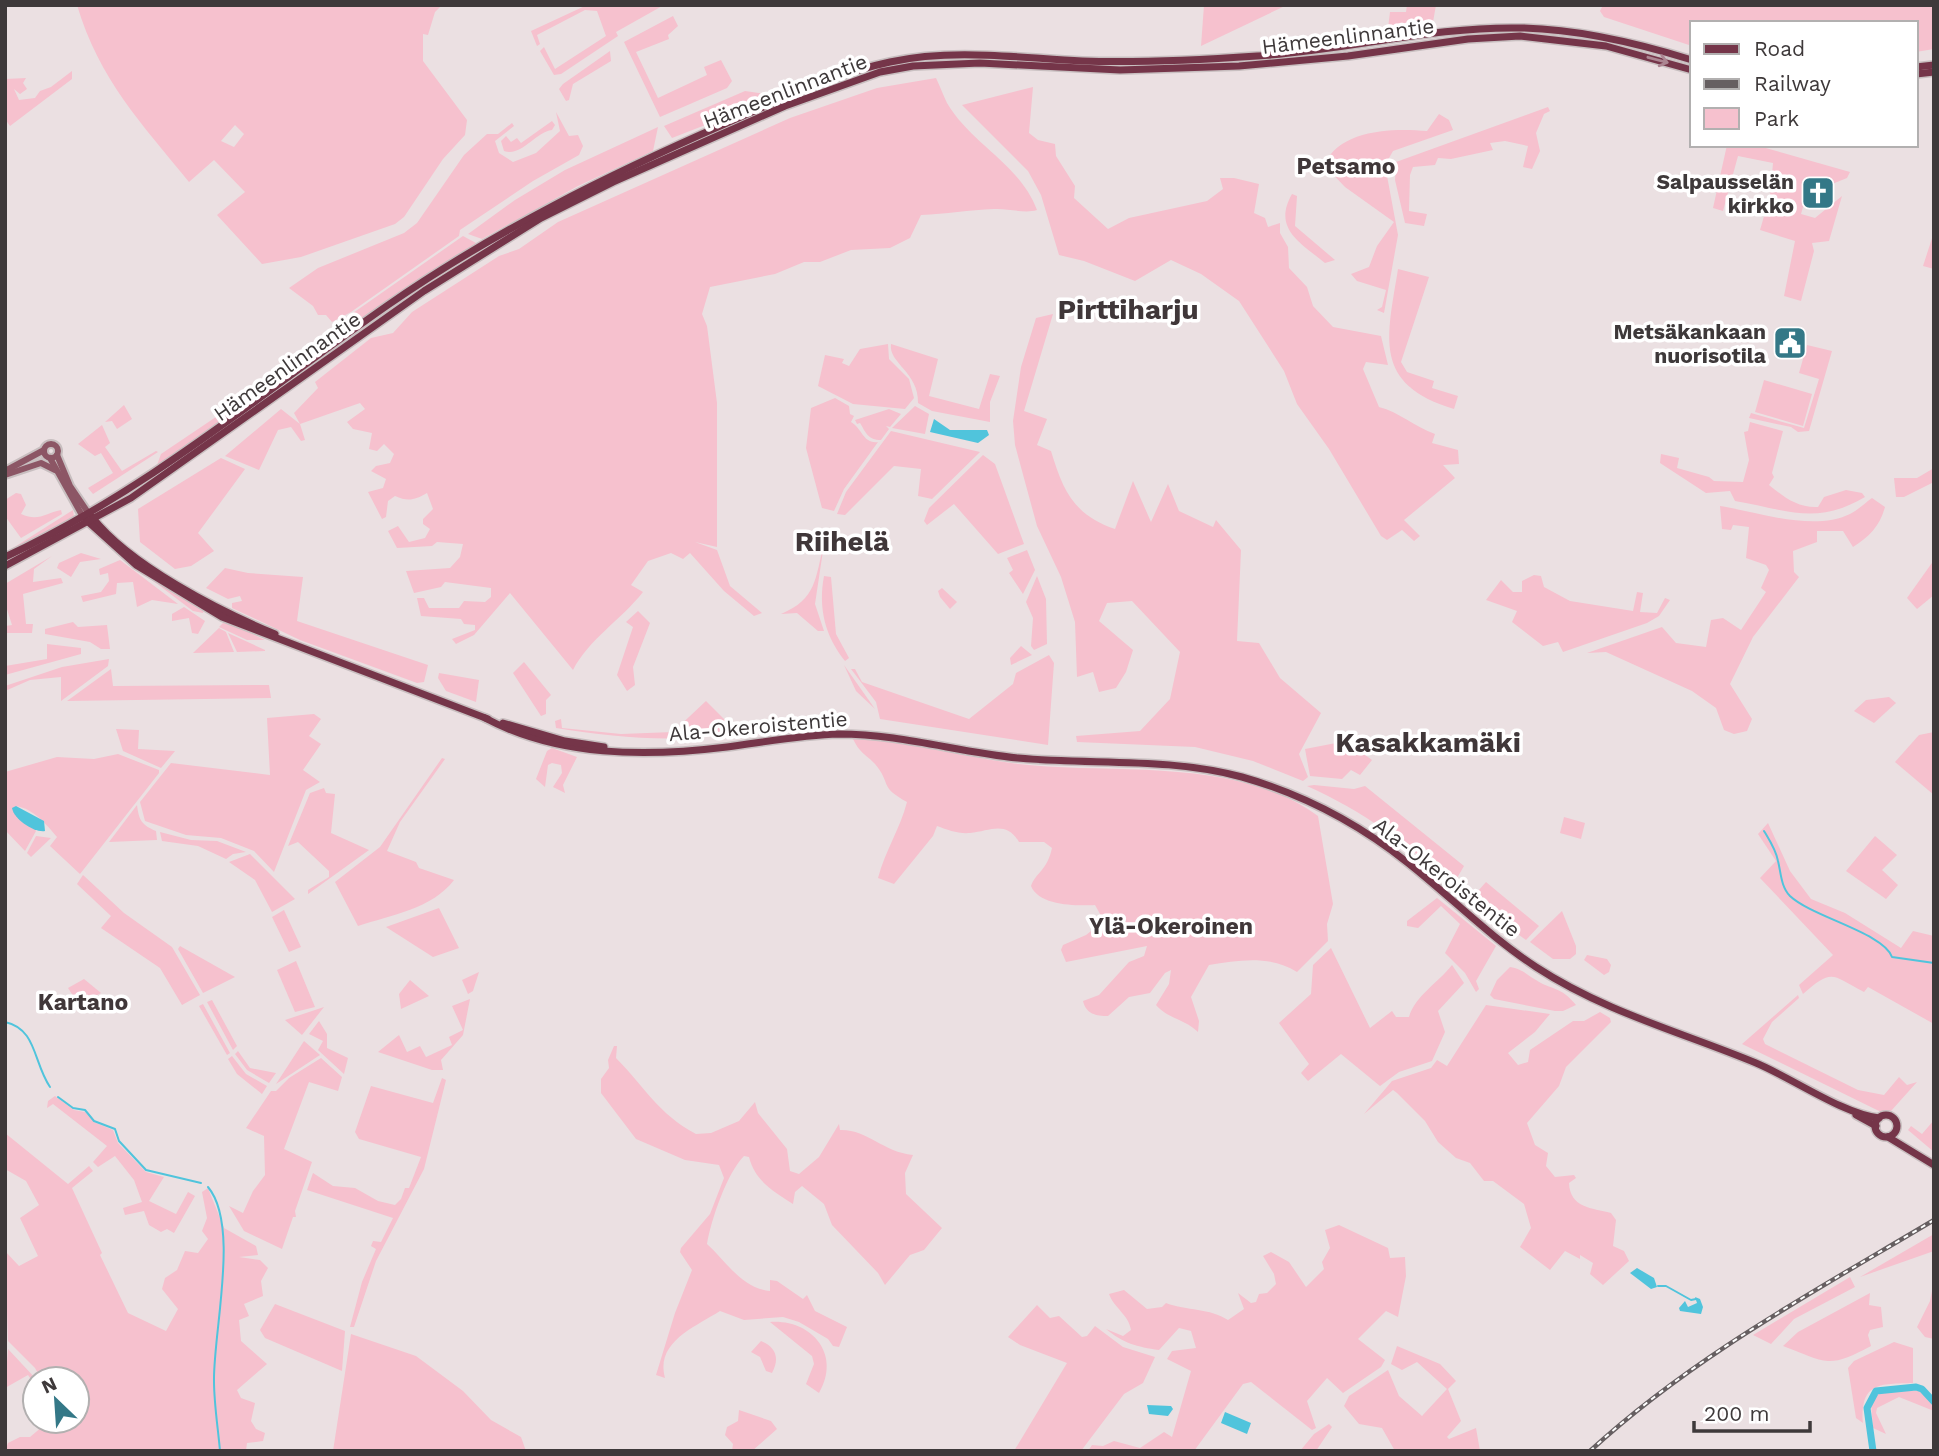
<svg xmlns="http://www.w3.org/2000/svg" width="1939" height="1456" font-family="'Work Sans',sans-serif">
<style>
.green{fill:#f6c1ce;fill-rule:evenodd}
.water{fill:#50c4dc}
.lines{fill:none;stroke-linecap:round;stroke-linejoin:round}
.stream{stroke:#50c4dc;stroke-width:2}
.river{stroke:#50c4dc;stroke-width:7}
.secondary-casing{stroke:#c8bfc0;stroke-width:10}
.primary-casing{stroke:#c8bfc0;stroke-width:10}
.secondary{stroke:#8c5665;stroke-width:6}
.primary{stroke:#753549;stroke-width:7}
.rail-casing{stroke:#665f61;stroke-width:4.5}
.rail{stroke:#fff;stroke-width:2;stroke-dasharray:5;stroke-linecap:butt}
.oneway{stroke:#ac8692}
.labels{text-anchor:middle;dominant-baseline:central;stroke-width:7;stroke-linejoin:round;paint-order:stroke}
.street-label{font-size:21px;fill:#3e393a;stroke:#fff}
.poi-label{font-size:21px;font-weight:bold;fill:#3e393a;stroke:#fff;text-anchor:end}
.neighbourhood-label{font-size:23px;font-weight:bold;fill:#403739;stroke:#fff}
.district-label{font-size:28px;font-weight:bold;fill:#403739;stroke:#fff}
</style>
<rect width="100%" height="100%" fill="#ebe0e2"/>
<g class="green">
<path d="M77,5H442L435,12L428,35L423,34V61L467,120L465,135L443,159L404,217L395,224L301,257L262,264L217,215L245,192L214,160L189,182C141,123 99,79 77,5ZM235,125L244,134L234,147L221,141Z"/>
<polygon points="587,5 664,5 616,32 618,36 561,74 554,75 540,51 544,47 555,69 606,36 597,11 585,10 537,35 540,44 537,46 531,31"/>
<polygon points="1204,5 1287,5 1201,46"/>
<polygon points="1407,5 1436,5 1433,22 1388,28 1390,12 1406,12"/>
<polygon points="1603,5 1934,5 1934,49 1916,52 1916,23 1692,23 1692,46 1604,17 1600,11"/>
<polygon points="673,16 678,26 668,35 669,39 636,52 658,98 707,75 704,67 721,60 732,81 727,88 660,117 624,42"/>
<polygon points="610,51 611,61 573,84 569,100 566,101 559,89 563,84"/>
<polygon points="72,71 72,79 10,126 5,119 5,79 26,78 23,83 27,89 20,94 14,89 19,100 35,98 40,91 51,87"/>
<path d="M936,78C940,86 943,95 947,103C971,144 1020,164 1037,210C1024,214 1008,208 994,209C969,210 946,214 921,215L910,238L890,248L851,250L820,262H804L775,274L710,287L702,314L707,326L717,403V547L695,542L717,550L730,586L762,613L754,616L724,591L690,553L683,559L671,553L648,561L631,585L643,592C621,620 589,639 573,670L510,593L474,635L456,644L452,639L475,630V625L464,624L461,619L421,616L417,598H424L429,608H459L464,601L485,602L491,597V588L445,582L441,587L414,593L406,571L450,568L460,557L463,544L437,542L432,546L397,548L388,531L398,526L409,542L425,538L430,529L423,524V519L433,509L427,493C415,500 408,502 395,496L388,501L386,517L382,519L368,492L383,488L386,479L371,471L376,466L390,463L394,454L384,444L377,451L369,449L372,433L353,429L347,422L365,409L360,403L300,424L305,440L301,441L291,427L278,430L259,470L225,456L281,409L300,424L294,413L318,388L315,382L371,338L393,333L412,312L499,256L519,249L558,222L790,118L877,88Z"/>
<path d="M1033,87L1029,133L1038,140L1055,144L1056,156L1075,186L1074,198L1108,229L1129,218L1207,201L1223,189L1220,178H1234L1259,184L1254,213L1265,218L1268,227L1280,223V233L1288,247L1289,268L1307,287L1313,306L1333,327L1381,336L1388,365L1366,362L1363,369L1379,407C1399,412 1415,427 1435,434L1432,443L1458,450L1459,464L1443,465L1455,478L1404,520L1420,536L1414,541L1402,530L1387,540L1381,536L1329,449L1297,404L1284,371L1239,301L1201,274L1171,260L1135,281L1084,261L1059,255L1041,195L1028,171L962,105Z"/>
<polygon points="745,91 773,95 772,99 672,138 664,126"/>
<polygon points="1548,107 1550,111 1544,114 1536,133 1540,151 1532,169 1523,167 1528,146 1505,141 1490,143 1493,150 1451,159 1438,158 1435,165 1413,167 1410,175 1409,211 1427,214 1424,226 1405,223 1395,180 1396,162"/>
<polygon points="556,112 569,136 578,135 583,146 579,155 533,181 460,230 459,236 351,312 332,322 326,315 318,315 313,306 289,288 318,268 404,233 417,223 464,155 487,134 498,134 512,123 514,126 495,141 499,153 513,162 536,153 560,131"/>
<path d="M1439,114L1449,120L1453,130L1393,151L1385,165L1398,235L1384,313L1377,310L1382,307L1386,290L1357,281L1351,274L1369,267L1377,246L1394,222L1345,187L1324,165C1340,129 1393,128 1427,131Z"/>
<path d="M552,121L555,125L552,130C535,132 522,157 504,151L501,141L506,136L511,142L517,138L521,143Z"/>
<polygon points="658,127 653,151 578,186 482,239 468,234 515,200 565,170"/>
<polygon points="1727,145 1755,145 1850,172 1847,178 1832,184 1811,179 1801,214 1815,218 1842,196 1829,241 1812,243 1814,251 1801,301 1784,296 1795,241 1760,230 1770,196 1773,163 1738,156 1723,211 1713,208"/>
<path d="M1292,194L1297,196L1295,226L1335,260L1325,263C1301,243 1272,229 1292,194Z"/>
<polygon points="1934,232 1934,269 1923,266"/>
<polygon points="463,236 476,243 351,326 339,331 333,327"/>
<path d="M1398,269L1429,277L1401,362L1407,372L1434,381L1432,388L1458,396L1454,409C1372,384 1387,338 1398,269Z"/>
<path d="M1053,314L1024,411L1047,419L1037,445L1051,451C1063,491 1074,515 1115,529L1133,481L1151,522L1168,484L1179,511L1213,527L1216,520L1241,550L1237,641L1259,643L1280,678L1321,713L1299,754L1308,777L1303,781L1253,761L1195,747L1077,742L1076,736L1140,731L1170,699L1180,652L1132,601L1107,603L1099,621L1133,650L1126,672L1116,688L1099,692L1093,672L1077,677L1075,622L1061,577L1037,526L1015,445L1013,421L1021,367L1036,318Z"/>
<polygon points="324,335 326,341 309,357 306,356 307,348"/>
<polygon points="888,344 889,359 909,379 914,398 905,409 853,404 818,386 825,355 844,359 842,363 849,366 860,349"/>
<path d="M891,344L938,359L929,396L979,409L990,374L1000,376L990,402V422L932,411L918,403C919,372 888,363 891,344Z"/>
<polygon points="1807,345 1832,351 1809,431 1798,432 1791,427 1749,418 1751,413 1804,428 1819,379 1799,373"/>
<polygon points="302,355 303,362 170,459 157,465 161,454 271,380"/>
<polygon points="1764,380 1812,394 1803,426 1755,412"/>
<path d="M835,398L849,406L850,414L854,416L851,422C862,428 863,444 878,442L844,489L834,511L822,508L806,448L811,408Z"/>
<polygon points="124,405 132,419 117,429 112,421 105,422"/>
<polygon points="915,406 929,414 925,434 892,428"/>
<path d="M889,409L901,414L890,427L886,426L889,429L881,440C868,440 866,433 860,423L857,424L855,420Z"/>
<path d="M1750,422L1783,431L1772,473L1774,477L1769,485C1784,497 1797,508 1818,507L1824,497L1846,490L1862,493L1865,497C1816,526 1788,510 1735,501L1730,491L1706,493L1660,463L1661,454L1679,458L1677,468L1709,477L1714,481L1743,482L1749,460L1744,432L1748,431Z"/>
<polygon points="102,425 110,443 105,447 122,471 156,451 158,452 93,494 88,488 113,473 101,453 95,456 78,444"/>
<polygon points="891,431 980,452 932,499 918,496 921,469 894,466 845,515 837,514 846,492"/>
<polygon points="983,455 995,464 1024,544 998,554 954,504 927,525 924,521 929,508"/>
<polygon points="221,458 245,469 198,533 214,551 191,566 175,569 140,542 138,509"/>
<polygon points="1934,468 1934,482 1904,497 1896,497 1894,478 1917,478"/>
<path d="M16,493L21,494L26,505L21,514C39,522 45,513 61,510L62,514L21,538L5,516V500Z"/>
<path d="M1872,498L1885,507C1880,526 1869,537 1853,547L1843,531H1817V542L1793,551L1794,572L1799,577L1753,637L1730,684L1752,719L1747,731L1734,734L1724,730L1716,708L1692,691L1606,652L1587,653L1662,627L1676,643L1706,647L1711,620L1723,618L1741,630L1766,592L1761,588L1769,570L1766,565L1746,558L1749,527L1733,525L1731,530L1722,529L1720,506C1758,512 1813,532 1850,514C1858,510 1865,503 1872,498Z"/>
<polygon points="73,510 74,517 5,553"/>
<path d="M824,544L815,604L824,631H818L797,613L781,614C817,599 815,578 824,544Z"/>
<polygon points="1027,550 1035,570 1023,594 1009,573 1013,570 1007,558"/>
<polygon points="81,553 101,559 80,562 71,577 57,568 59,563"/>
<polygon points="52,556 34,569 33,582 61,578 63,583 23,594 26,624 33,624 32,633 5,633 5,626 12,625 5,603 5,584"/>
<polygon points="120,560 178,604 152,600 137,607 133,582 117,583 116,594 83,602 81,596 101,592 109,581 108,573 100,575 99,569"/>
<polygon points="1934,560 1934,595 1917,609 1907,598"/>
<polygon points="225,568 248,573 303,577 297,621 428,665 424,682 417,683 300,640 232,608 232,603 242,601 240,596 228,599 206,588"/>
<polygon points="1534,575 1541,576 1544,587 1570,601 1633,611 1637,592 1643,593 1640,612 1657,613 1665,598 1670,600 1659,616 1647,623 1563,652 1558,642 1543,646 1512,622 1517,611 1486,600 1501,580 1513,592 1522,592 1522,581"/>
<path d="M824,576L831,577L836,634L849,658L845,661C825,636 818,608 824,576Z"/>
<polygon points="1037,576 1046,599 1047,644 1034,650 1031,646 1033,618 1026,602"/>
<polygon points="148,577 204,610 203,613 193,611"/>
<polygon points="942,588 957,602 950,609 940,597 938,591"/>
<polygon points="184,607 205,621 198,634 192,633 189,618 172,621 172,614"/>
<polygon points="638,611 650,623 633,667 635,685 627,691 617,675 633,627 626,622"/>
<polygon points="73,622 78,627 107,625 110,649 101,649 90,642 45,634 45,629"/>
<polygon points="223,623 234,625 265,640 247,640 219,627"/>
<polygon points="219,628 226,632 234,652 193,653"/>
<polygon points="228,633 265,650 265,651 237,652"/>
<polygon points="47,644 81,648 81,654 5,675 5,666 47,659"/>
<polygon points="1021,646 1032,655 1011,665 1010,658"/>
<polygon points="1049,655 1054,663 1048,745 880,719 876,702 851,669 855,669 862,682 969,719 1013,684 1016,673"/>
<polygon points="109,659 108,666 61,701 61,677 30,680 5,691 5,686 62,667"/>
<polygon points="524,662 551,695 546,700 546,714 541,716 513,673"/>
<polygon points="844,665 875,709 856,691"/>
<polygon points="111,669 113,686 269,685 271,698 67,701"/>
<polygon points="439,673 479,680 476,702 446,691 438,678"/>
<polygon points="1889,697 1896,703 1874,723 1854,711 1866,700"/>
<path d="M706,701L738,733C676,743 618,738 556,728L555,721L561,719L562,728L621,734L673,732Z"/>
<polygon points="314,714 321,719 309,736 321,744 303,770 320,782 306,790 274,872 254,851 221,838 186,835 145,821 140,802 171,763 270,775 267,718"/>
<polygon points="116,729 139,730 138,749 175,751 161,768 123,751"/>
<polygon points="1934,732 1934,795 1895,762 1919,735"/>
<polygon points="1346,734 1362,741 1357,749 1372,760 1360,775 1351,770 1342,779 1310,776 1305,749 1336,743"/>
<path d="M853,739C907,741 958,756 1011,763C1110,776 1232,754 1318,816L1333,904L1327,924L1328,941L1297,972C1270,955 1239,960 1209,965L1191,997L1199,1021L1198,1032C1185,1019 1168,1019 1156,1005L1169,984L1171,970L1165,973L1150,993L1129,997L1108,1016C1096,1016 1086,1014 1083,1001L1099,995L1129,962L1144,956L1147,946L1066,962L1061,950L1063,945L1086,935L1104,921L1095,905C1077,906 1039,906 1031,886C1036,872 1047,871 1052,848L1044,842H1019C1006,820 990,831 970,833C958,834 948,830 937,826L933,836L894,884L878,878C885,851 900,829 907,802C878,786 892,784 875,764C866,754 861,755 853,739Z"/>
<polygon points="552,748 577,757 563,785 565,793 553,787 562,773 561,765 552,763 548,765 545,787 536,779 547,751"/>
<path d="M118,754L159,770V773L80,874L50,846L57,837C46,824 34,809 16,806L36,831L25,851L5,830V772L57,757L94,759Z"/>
<path d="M442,758L445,759L400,822L387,851L416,862L419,868L454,880C432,909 391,915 358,926L335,882L380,847Z"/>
<path d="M1314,785L1354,789L1365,786L1464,866L1453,885C1408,844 1363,811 1307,786Z"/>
<polygon points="324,788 326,793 335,794 331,833 369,850 308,894 308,890 329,877 329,871 298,842 288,846 310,793"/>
<path d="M137,805C139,821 142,825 156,831L157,840L109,842Z"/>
<polygon points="1564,817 1585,823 1581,839 1560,833"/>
<path d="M1768,823L1790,871L1811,899L1845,913L1901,948L1913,931L1934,936V1024L1868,987L1864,992C1831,975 1833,968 1803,994L1799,985L1833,955L1760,878L1776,861L1758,834Z"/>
<polygon points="160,832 191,840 217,841 246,852 233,854 226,859 198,846 162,841"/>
<polygon points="36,836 51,838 31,857 27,853"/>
<polygon points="1875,836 1897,855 1882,870 1898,885 1886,899 1846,871"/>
<polygon points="250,854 295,899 272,912 255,880 229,862"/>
<polygon points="83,875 124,913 172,947 200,995 182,1005 160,968 101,928 111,916 77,884"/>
<polygon points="1486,882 1539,926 1526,940 1470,900"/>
<polygon points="1437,898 1496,946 1476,981 1479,989 1476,992 1465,973 1445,953 1460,924 1441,906 1418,928 1407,926 1407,921"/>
<polygon points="439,908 459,948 433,957 386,927"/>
<polygon points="284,910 301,947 289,952 272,917"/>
<polygon points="1562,911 1576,946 1576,954 1570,959 1553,959 1530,942"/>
<polygon points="180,946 235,977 203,993 178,949"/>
<path d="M1331,948L1370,1028L1392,1011L1396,1017H1409C1415,996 1438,983 1452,965L1464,983L1438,1011L1445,1032L1432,1061L1399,1072L1380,1086L1341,1054L1308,1081L1301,1073L1309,1064L1279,1023L1311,994L1313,965Z"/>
<polygon points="1587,955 1607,959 1611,965 1609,972 1604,975 1584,960"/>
<polygon points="296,961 315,1007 295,1012 277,970"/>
<path d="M1510,967C1522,969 1526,974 1536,980C1551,990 1561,986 1576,1005L1563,1011H1555L1494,999L1490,995L1497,980Z"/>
<polygon points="479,972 473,991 468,994 462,980"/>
<polygon points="84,979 101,993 79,1005 68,988"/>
<polygon points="410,980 429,996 401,1009 399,994"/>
<polygon points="1798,995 1799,998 1772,1022 1763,1039 1765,1044 1858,1090 1884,1095 1899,1077 1907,1085 1917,1082 1891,1111 1879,1111 1742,1044"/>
<polygon points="470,999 463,1035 441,1060 443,1070 432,1070 378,1052 399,1035 407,1052 420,1046 426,1057 452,1045 449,1037 463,1030 452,1006"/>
<polygon points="212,1000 237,1046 233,1050 207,1002"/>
<polygon points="203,1004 230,1053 227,1055 199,1006"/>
<path d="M1486,1005L1550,1014L1535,1032L1508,1053L1518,1065L1528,1062L1530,1050L1573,1021H1584L1600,1012L1610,1018L1611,1022L1566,1067L1559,1086L1527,1123L1535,1145L1548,1153L1546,1166L1555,1177L1574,1175L1576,1178L1569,1183C1570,1208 1592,1208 1611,1213L1616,1220L1613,1246L1624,1251L1629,1261L1603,1285L1590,1274L1593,1263L1580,1255V1259L1565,1251L1550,1270L1520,1247L1531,1228L1524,1204L1493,1181H1484L1470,1163L1456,1158L1438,1142L1425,1121L1397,1093L1393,1090L1364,1114L1392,1081L1431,1068L1437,1060L1447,1066Z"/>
<polygon points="324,1007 302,1035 285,1020"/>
<polygon points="319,1021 327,1034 327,1048 348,1058 344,1074 318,1050 323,1041 309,1034"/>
<polygon points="304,1041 320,1055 276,1084"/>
<path d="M614,1046H617L616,1058C645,1087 657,1113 696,1134L711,1133L739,1121L755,1102L758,1113L787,1149L790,1171L799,1174L819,1157L839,1124L840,1130C867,1129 883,1152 913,1155L905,1173L906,1194L942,1228L924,1250L910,1255L885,1285L878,1273L832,1225L824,1204L802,1186L795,1192L793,1204C773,1191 755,1181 749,1157L744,1156C727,1173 711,1220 707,1244C726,1261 741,1288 770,1291V1280L777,1281L803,1299L807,1295L815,1311L847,1327L839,1347L833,1346L828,1339L799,1322L783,1317L744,1320L720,1311C695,1327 655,1342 665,1378L656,1375L675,1313L692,1270L680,1252L681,1248L710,1214L724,1178L719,1165L685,1160L636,1139L601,1093V1079L609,1068L608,1060Z"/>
<polygon points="238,1051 250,1068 276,1073 269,1083 247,1070 235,1054"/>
<polygon points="232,1056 246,1074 267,1086 262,1094 237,1074 228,1059"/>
<polygon points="321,1058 342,1077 338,1091 309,1082 284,1149 312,1162 295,1211 296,1217 293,1217 282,1249 244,1231 229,1206 243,1213 253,1191 265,1175 264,1136 246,1128 271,1091 276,1091 289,1078"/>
<polygon points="442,1078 446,1080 424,1169 376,1261 354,1327 350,1327 362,1282 376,1249 371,1246 373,1241 381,1242 393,1218 307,1190 313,1173 333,1186 355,1188 378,1201 395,1205 401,1199 405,1188 409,1188 421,1157 359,1139 355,1132 371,1086 433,1103"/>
<polygon points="55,1096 74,1110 85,1112 94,1122 113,1130 118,1143 146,1172 164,1177 149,1201 176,1214 188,1192 195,1196 174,1233 167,1229 161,1232 149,1225 144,1211 125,1215 123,1208 142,1202 134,1180 115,1156 98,1167 93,1162 107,1146 53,1104 47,1108 48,1101"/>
<polygon points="1934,1120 1934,1152 1908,1130 1911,1126 1922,1134"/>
<polygon points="5,1133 68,1184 89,1166 93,1171 72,1188 102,1253 100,1255 128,1313 166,1331 178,1309 162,1289 165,1278 177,1270 185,1251 198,1253 208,1239 202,1231 207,1218 202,1192 208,1188 224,1228 256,1246 258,1255 239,1257 260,1260 268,1268 261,1281 263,1296 244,1304 249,1316 239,1320 241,1341 267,1364 237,1390 241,1398 255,1403 251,1421 256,1429 265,1433 263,1441 247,1443 246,1451 5,1451 8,1443 20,1437 30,1437 49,1421 77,1421 77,1379 41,1379 35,1368 8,1341 5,1251 19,1266 38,1256 20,1218 39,1205 26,1181 5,1169"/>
<path d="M1339,1225L1388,1248L1390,1258L1405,1257L1406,1276L1398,1317L1386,1311L1358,1339L1385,1360L1381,1367L1343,1393L1327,1378L1307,1401L1316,1428L1312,1430L1251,1382L1243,1384L1194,1451H1088L1092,1445L1103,1446L1114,1441L1140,1448L1164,1432L1172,1437L1191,1371L1167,1359L1172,1351L1196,1348L1191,1331L1179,1328L1159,1350C1137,1347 1123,1343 1106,1329L1123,1336L1131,1330C1129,1315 1114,1308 1109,1294L1124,1290L1147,1309L1162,1307L1166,1303C1187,1311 1210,1308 1228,1320L1244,1309L1238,1293L1251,1303L1256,1302L1259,1294L1267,1293L1276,1284L1274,1274L1263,1256L1271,1252L1289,1262L1306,1287L1324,1269L1322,1262L1330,1248L1325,1230Z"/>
<polygon points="1934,1234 1934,1251 1860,1277"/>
<polygon points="1850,1277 1855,1287 1794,1319 1771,1344 1753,1335"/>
<polygon points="1934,1281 1934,1339 1925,1337 1917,1327 1930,1301"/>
<path d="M1870,1293L1869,1305L1881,1307L1883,1327L1870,1330L1868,1335L1871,1346C1828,1369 1828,1363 1783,1346L1798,1332Z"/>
<polygon points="275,1304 345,1331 342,1371 265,1338 260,1330"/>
<polygon points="1037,1305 1050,1318 1059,1316 1082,1337 1087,1336 1095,1326 1123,1347 1155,1357 1143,1383 1124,1394 1081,1451 1014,1451 1067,1363 1020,1345 1008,1337"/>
<path d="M770,1322C811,1319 842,1354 819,1393L806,1384L814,1364L812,1356Z"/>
<polygon points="351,1334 416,1356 463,1391 491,1420 521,1437 526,1451 333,1451"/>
<path d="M761,1341C776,1347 780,1358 772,1373L766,1371L760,1357L751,1352Z"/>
<path d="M1894,1342L1913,1348V1383C1880,1384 1860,1382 1863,1423L1856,1418L1848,1368L1854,1361Z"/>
<polygon points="1397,1346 1440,1364 1456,1381 1448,1389 1461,1421 1447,1437 1449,1439 1476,1428 1480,1451 1395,1451 1382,1428 1359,1424 1344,1406 1349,1396 1388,1370 1399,1396 1422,1416 1447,1389 1417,1362 1402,1370 1391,1364"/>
<polygon points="8,1349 36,1379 35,1385 28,1375 5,1388"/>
<polygon points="1895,1390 1920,1391 1934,1404 1934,1411 1899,1397 1877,1408 1876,1413 1886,1434 1873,1428 1871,1404 1878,1394"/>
<polygon points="739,1410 771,1421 777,1429 752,1451 732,1451 733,1444 725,1435 727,1427 738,1421"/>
<polygon points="1329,1424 1332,1427 1316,1451 1300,1451 1314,1434"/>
</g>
<g class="water">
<polygon points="934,419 950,430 987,430 989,435 978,443 930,432"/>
<path d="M16,806L44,821L45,831C35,833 14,820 12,808Z"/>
<polygon points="1637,1268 1654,1278 1657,1287 1651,1289 1630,1273"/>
<polygon points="1695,1297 1700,1299 1703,1307 1701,1314 1680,1311 1679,1308 1685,1301 1688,1307 1697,1303"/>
<polygon points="1147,1405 1171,1406 1173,1409 1168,1416 1149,1414"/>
<polygon points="1225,1412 1251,1423 1247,1434 1221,1423"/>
</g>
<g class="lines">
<g class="stream">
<path d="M1764,831C1770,841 1776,850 1778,861C1781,873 1781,887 1790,896C1812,917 1884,933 1892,957L1934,963"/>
<path d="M5,1022C37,1029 33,1062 50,1087"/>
<polyline points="58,1097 73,1108 85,1110 94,1121 115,1129 119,1141 146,1170 201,1183"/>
<path d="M208,1187C240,1225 213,1332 214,1381C214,1404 218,1428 220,1451"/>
<polyline points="1658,1286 1666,1286 1691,1300 1696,1299"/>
</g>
<polyline class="river" points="1873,1451 1867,1408 1876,1391 1916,1387 1922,1389 1934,1402"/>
<defs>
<g id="secondary">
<circle cx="51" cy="451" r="7"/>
<polyline points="57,455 70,486 89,514"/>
<polyline points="50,458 83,517"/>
<polyline points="5,471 44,450"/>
<polyline points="5,475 41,463 55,470"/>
</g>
<g id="primary">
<polyline points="1916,67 1934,65"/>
<polyline points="1916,74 1934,72"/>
<path d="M92,517C129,565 219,611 275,634"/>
<polyline points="86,520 136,565 222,617 488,719"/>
<path d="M5,557C145,492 262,393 388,305C495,231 608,175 727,123C780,100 833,74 890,62C953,48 1019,58 1082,61C1141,63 1199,60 1257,56C1345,51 1433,26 1521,28C1579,29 1637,43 1692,60"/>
<polyline points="5,566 131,498 424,291 541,218 613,182 785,106 880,72 913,66 980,63 1120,70 1239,66 1348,56 1468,39 1520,36 1606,46 1692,70"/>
<path d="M485,718C558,757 646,757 727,747C765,742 802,735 839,734C900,734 958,752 1018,758C1094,765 1167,757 1242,777C1302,794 1359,824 1408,863C1451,897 1490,937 1536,967C1605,1012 1681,1032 1756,1063C1792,1078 1843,1114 1879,1118"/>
<polyline points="503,723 565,741 604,747"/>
<polyline points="1856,1115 1876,1126"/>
<circle cx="1886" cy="1126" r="11"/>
<polyline points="1888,1137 1934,1165"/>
</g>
</defs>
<use href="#secondary" class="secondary-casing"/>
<use href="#primary" class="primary-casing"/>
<use href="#secondary" class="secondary"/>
<use href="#primary" class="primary"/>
<defs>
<path id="rail" d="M1590,1451C1692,1357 1815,1291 1934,1220"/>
</defs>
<use href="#rail" class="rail-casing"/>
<use href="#rail" class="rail"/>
</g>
<defs><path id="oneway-shaft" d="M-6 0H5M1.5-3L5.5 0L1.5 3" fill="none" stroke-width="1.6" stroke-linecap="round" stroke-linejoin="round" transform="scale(1.75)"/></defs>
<use class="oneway" href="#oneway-shaft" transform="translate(1658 60) rotate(15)"/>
<defs>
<symbol id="church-square" viewBox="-11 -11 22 22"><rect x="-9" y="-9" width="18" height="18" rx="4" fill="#347887" stroke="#fff"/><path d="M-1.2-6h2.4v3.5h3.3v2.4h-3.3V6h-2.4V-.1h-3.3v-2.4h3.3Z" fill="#fff"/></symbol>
<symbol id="civic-square" viewBox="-11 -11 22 22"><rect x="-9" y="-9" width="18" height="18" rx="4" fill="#347887" stroke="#fff"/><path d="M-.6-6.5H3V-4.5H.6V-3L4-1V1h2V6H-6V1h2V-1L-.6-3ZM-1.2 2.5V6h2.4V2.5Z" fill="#fff"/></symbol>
</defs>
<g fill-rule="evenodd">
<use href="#church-square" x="1799" y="174" width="38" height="38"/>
<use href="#civic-square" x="1771" y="324" width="38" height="38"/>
</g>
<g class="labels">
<g class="street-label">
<text transform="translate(1348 36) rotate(-7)">Hämeenlinnantie</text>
<text transform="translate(785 91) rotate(-21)">Hämeenlinnantie</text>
<text transform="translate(287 366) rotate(-35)">Hämeenlinnantie</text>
<text transform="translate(758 726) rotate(-5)">Ala-Okeroistentie</text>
<text transform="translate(1447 877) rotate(38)">Ala-Okeroistentie</text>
</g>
<g class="poi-label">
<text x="1794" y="181">Salpausselän<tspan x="1794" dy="24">kirkko</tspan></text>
<text x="1766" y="331">Metsäkankaan<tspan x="1766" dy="24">nuorisotila</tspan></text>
</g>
<g class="neighbourhood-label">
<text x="1346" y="166">Petsamo</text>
<text x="1171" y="926">Ylä-Okeroinen</text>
<text x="83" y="1002">Kartano</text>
</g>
<g class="district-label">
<text x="1128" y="309">Pirttiharju</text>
<text x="842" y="541">Riihelä</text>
<text x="1428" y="742">Kasakkamäki</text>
</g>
</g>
<rect width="1939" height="1456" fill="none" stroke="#3e393a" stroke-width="14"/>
<rect x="1690" y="21" width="228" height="126" fill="#ffffff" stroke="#b2b0b0" stroke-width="2"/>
<rect x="1704" y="44" width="35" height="10" fill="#753549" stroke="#b2b0b0" stroke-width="2"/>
<text x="1754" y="56" font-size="21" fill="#3e393a">Road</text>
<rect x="1704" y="79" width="35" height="10" fill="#665f61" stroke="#b2b0b0" stroke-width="2"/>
<text x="1754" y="91" font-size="21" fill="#3e393a">Railway</text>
<rect x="1704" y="108" width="35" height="21" fill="#f6c1ce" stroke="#b2b0b0" stroke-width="2"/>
<text x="1754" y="126" font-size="21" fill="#3e393a">Park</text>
<g transform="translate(56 1400) rotate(335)"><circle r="33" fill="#ffffff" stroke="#b2b0b0" stroke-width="2"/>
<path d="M0-5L12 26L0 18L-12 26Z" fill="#347887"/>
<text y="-10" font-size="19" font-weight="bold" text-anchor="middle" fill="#3e393a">N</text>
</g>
<path d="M1694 1421v10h116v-10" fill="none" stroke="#3e393a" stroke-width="3.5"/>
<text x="1704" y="1421" font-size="21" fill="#3e393a" stroke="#ffffff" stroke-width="5" paint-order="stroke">200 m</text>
</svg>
